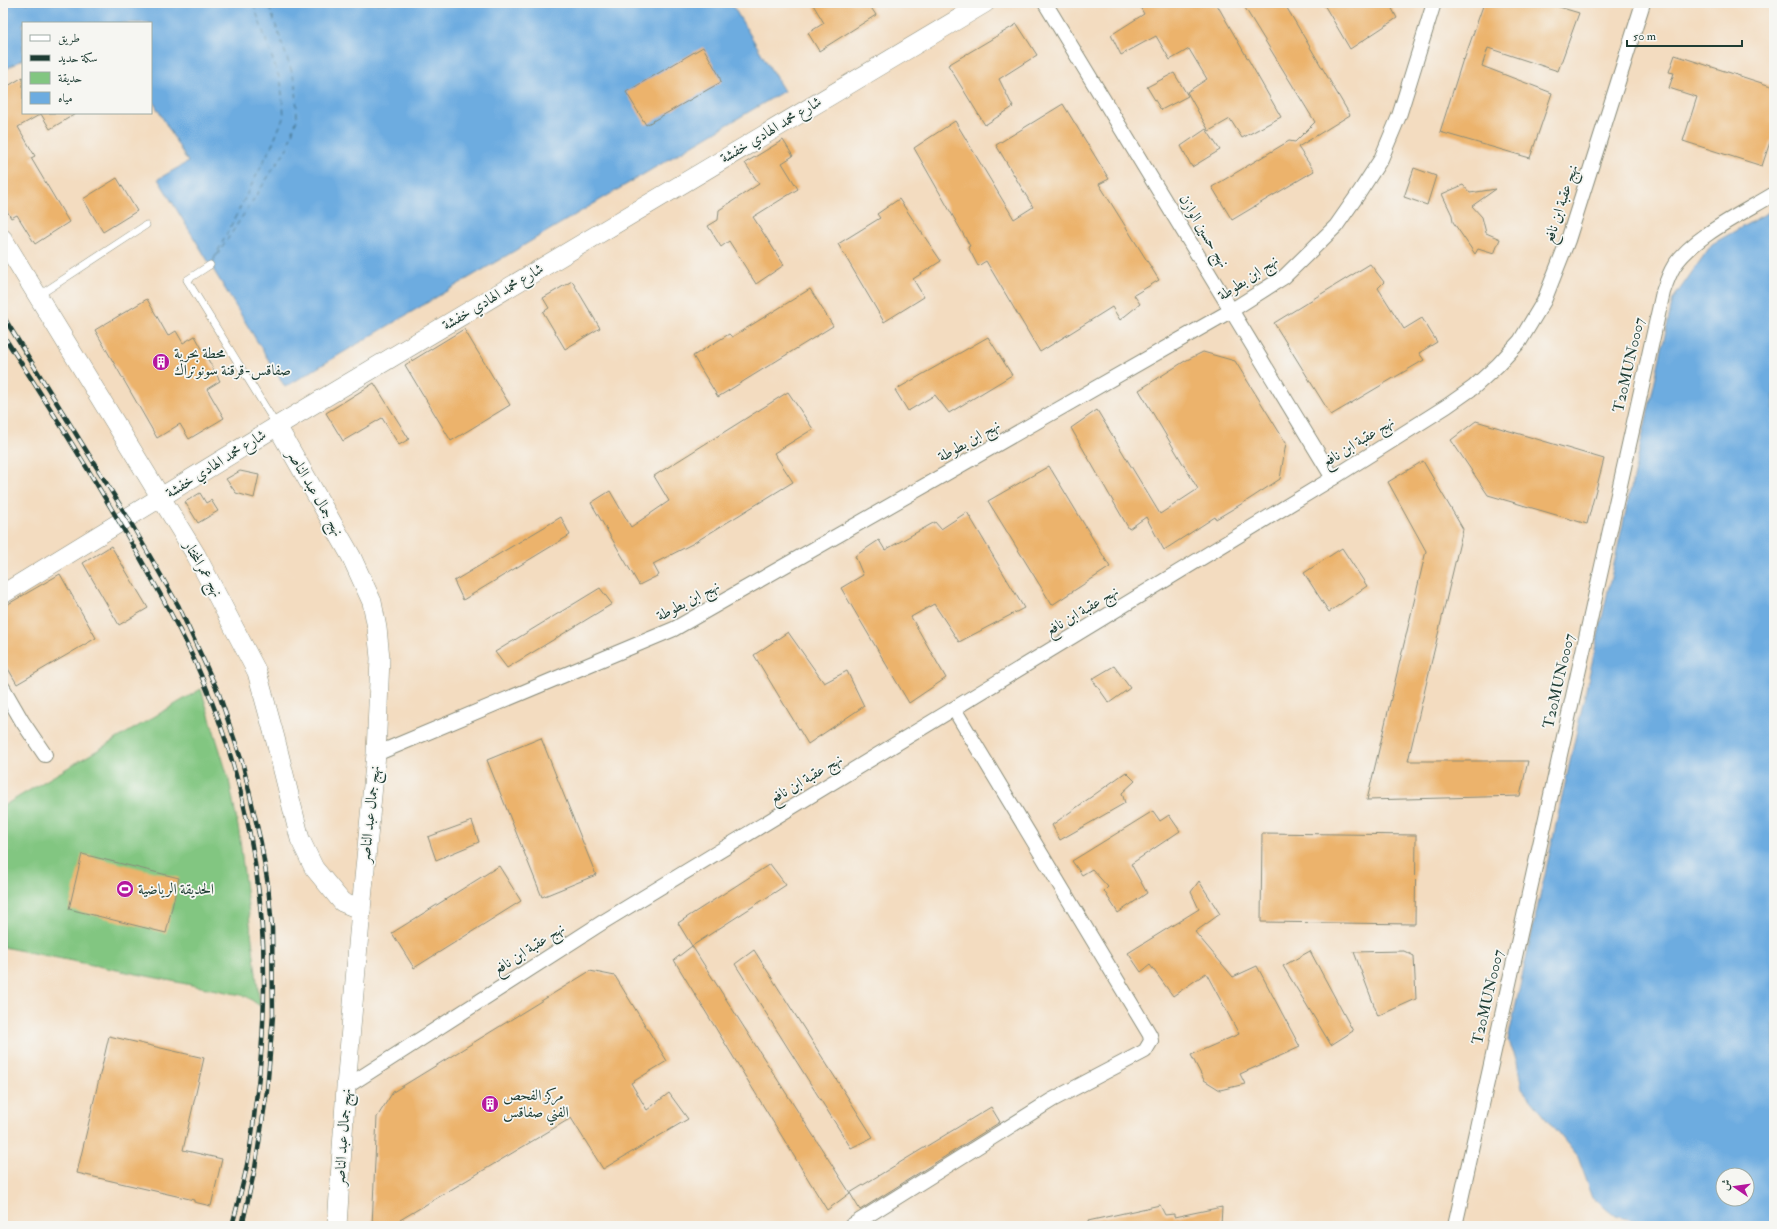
<svg xmlns="http://www.w3.org/2000/svg" width="1777" height="1229" font-family="'IM FELL Double Pica',Amiri,serif">
<style>
.green{fill:#82c681;stroke:#50825a}
.water{fill:#6dace0;stroke:#46748a;fill-rule:evenodd}
.lines{fill:none;stroke-linecap:round;stroke-linejoin:round}
.ferry{stroke:#365e68;stroke-width:1;stroke-dasharray:5 4;stroke-linecap:butt}
.building{fill:#ecb36c}
.lane-casing{stroke:#898c7a;stroke-width:8}
.street-casing{stroke:#898c7a;stroke-width:16}
.secondary-casing{stroke:#898c7a;stroke-width:20}
.lane{stroke:#fff;stroke-width:7}
.street{stroke:#fff;stroke-width:14}
.secondary{stroke:#fff;stroke-width:19}
.rail-casing{stroke:#1f3d34;stroke-width:4.5}
.rail{stroke:#f6f6f2;stroke-width:3;stroke-dasharray:9;stroke-linecap:butt}
.labels{text-anchor:middle;dominant-baseline:central;stroke-width:3.5;stroke-linejoin:round;paint-order:stroke}
.street-label{font-size:15px;fill:#1f3d34;stroke:#f6f6f2}
.poi-label{font-size:15px;fill:#1f3d34;stroke:#f6f6f2;text-anchor:start}
</style>
<rect width="100%" height="100%" fill="#f6f6f2"/>
<filter id="ink" filterUnits="userSpaceOnUse"><feTurbulence type="fractalNoise" baseFrequency=".025" numOctaves="2"/><feDisplacementMap in="SourceGraphic" scale="8" xChannelSelector="R" yChannelSelector="G"/><feConvolveMatrix kernelMatrix="1 2 1 2 8 2 1 2 1" color-interpolation-filters="sRGB"/></filter>
<filter id="wash" filterUnits="userSpaceOnUse"><feTurbulence type="fractalNoise" baseFrequency=".012" numOctaves="4" result="noise"/><feDisplacementMap in="SourceGraphic" scale="16" xChannelSelector="R" yChannelSelector="G"/><feGaussianBlur stdDeviation="0.9" result="paint"/><feColorMatrix in="noise" values="0 0 0 0 0 0 0 0 0 0 0 0 0 0 0 0 0 1.4 0 .05"/><feComposite in="paint" operator="in"/></filter>
<g filter="url(#wash)">
<rect width="100%" height="100%" fill="#f3dcc0"/>
<polygon class="green" points="201,689 229,780 239,832 260,1006 246,996 3,947 3,806"/>
<g class="water">
<polygon points="3,3 731,3 784,91 285,387 158,179 188,162 151,98 151,23 23,23 23,59 3,71"/>
<path d="M1774,209V1226H1659L1615,1216L1593,1198L1578,1157L1522,1089L1517,1061L1508,1040L1673,299L1712,244ZM1723,1175H1747V1199H1723Z"/>
</g>
<g class="lines">
<g class="ferry">
<polyline points="214,259 273,143 284,116 281,83 253,3"/>
<polyline points="212,263 287,148 297,119 296,84 268,3"/>
</g>
</g>
<g id="blocks">
<g class="building">
<polygon points="812,3 868,3 876,15 819,51 808,33 824,23"/>
<polygon points="1138,3 1216,3 1281,117 1242,138 1230,119 1209,131 1187,92 1207,79 1189,49 1170,60 1156,36 1121,55 1111,35 1144,14"/>
<polygon points="1242,3 1284,3 1350,115 1298,147 1314,171 1232,220 1212,187 1289,141 1295,142 1315,122"/>
<polygon points="1323,3 1389,3 1397,18 1350,49"/>
<polygon points="1484,3 1546,3 1579,13 1558,71 1488,48 1482,66 1552,93 1530,158 1440,132 1463,59 1464,60"/>
<polygon points="1017,24 1037,55 999,79 1013,107 985,125 948,65"/>
<polygon points="703,47 719,75 721,82 646,125 626,92"/>
<polygon points="1675,55 1774,87 1774,130 1762,166 1683,141 1697,97 1669,88 1674,73 1669,72"/>
<polygon points="1174,73 1188,96 1161,110 1147,87"/>
<polygon points="23,77 23,113 77,113 50,129 41,114 18,127 35,156 31,158 69,222 35,244 17,215 11,218 3,204 3,89"/>
<polygon points="1063,104 1109,179 1099,184 1159,280 1134,295 1140,304 1120,320 1112,307 1040,352 986,261 978,266 968,247 970,246 914,148 955,121 1014,219 1033,207 996,145"/>
<polygon points="1206,129 1220,150 1192,167 1181,146"/>
<polygon points="783,140 793,156 782,163 798,189 753,217 784,265 756,284 729,241 721,247 708,226 718,220 719,210 759,184 745,163"/>
<polygon points="1414,168 1436,176 1427,205 1404,197"/>
<polygon points="117,178 137,211 103,232 83,199"/>
<polygon points="1463,185 1470,193 1496,189 1472,206 1482,217 1486,233 1500,239 1494,254 1478,249 1475,254 1453,222 1452,215 1442,194"/>
<polygon points="899,199 941,261 913,279 924,297 884,322 838,244 880,218 877,214"/>
<polygon points="1370,264 1384,282 1378,288 1404,329 1422,318 1437,342 1419,353 1424,360 1331,415 1274,323"/>
<polygon points="572,281 600,328 565,349 543,312 549,308 543,298"/>
<polygon points="810,289 833,326 718,397 693,356 729,334 732,337"/>
<polygon points="147,299 168,336 176,331 183,343 195,336 220,381 207,389 224,418 189,439 180,424 157,438 95,330"/>
<polygon points="464,329 510,405 451,441 405,365"/>
<polygon points="988,337 1012,375 949,413 935,395 908,411 895,390"/>
<polygon points="1203,352 1235,361 1286,443 1280,479 1248,500 1216,519 1215,517 1164,550 1146,517 1129,529 1071,428 1097,410 1160,514 1198,489 1139,390 1185,361"/>
<polygon points="374,383 409,439 399,445 382,418 343,441 326,413"/>
<polygon points="788,392 813,429 774,453 793,482 692,544 653,564 659,575 639,585 591,503 610,491 631,527 669,501 654,476"/>
<polygon points="1476,421 1604,459 1587,524 1488,495 1451,440"/>
<polygon points="1423,461 1463,529 1408,761 1528,761 1520,796 1367,800 1426,551 1388,482"/>
<polygon points="1049,466 1110,567 1052,605 988,501"/>
<polygon points="240,471 259,475 254,498 236,493 226,479"/>
<polygon points="200,493 206,503 211,500 218,511 198,523 185,502"/>
<polygon points="967,512 1024,608 959,642 934,604 911,617 946,678 909,703 841,588 863,575 855,556 879,540 885,550 935,522 941,529"/>
<polygon points="561,517 570,535 463,600 454,581"/>
<polygon points="111,546 148,608 119,625 83,563"/>
<polygon points="1342,548 1367,586 1329,612 1304,573"/>
<polygon points="60,574 96,638 17,684 3,660 3,607"/>
<polygon points="600,588 612,604 507,668 495,652"/>
<polygon points="788,632 824,683 847,671 864,706 808,744 754,655"/>
<polygon points="1114,666 1130,688 1109,703 1092,679"/>
<polygon points="541,738 596,875 542,897 487,760"/>
<polygon points="1126,772 1135,781 1122,793 1125,803 1060,840 1052,825"/>
<polygon points="1153,811 1160,821 1169,815 1180,831 1131,864 1147,893 1118,913 1104,891 1108,887 1092,869 1082,875 1072,861"/>
<polygon points="472,821 479,842 436,860 428,837"/>
<polygon points="1262,833 1416,835 1415,924 1261,922"/>
<polygon points="82,854 179,878 166,933 69,909"/>
<polygon points="770,864 786,885 692,946 678,923"/>
<polygon points="499,866 521,901 414,968 392,933"/>
<polygon points="1199,881 1220,914 1195,932 1233,977 1257,966 1300,1047 1240,1074 1245,1084 1220,1090 1204,1080 1191,1055 1239,1034 1206,973 1173,996 1150,965 1141,972 1128,953 1199,909 1191,892"/>
<polygon points="692,946 850,1193 827,1210 674,960"/>
<polygon points="754,950 873,1137 851,1148 735,964"/>
<polygon points="1310,951 1353,1031 1331,1045 1283,966"/>
<polygon points="1404,951 1414,956 1416,999 1378,1016 1354,952"/>
<polygon points="590,971 615,976 667,1061 631,1083 647,1110 669,1093 688,1119 603,1169 571,1118 390,1226 372,1226 377,1117 393,1092"/>
<polygon points="109,1036 204,1058 183,1150 222,1159 211,1206 194,1202 194,1200 77,1173"/>
<polygon points="991,1107 1000,1122 860,1210 850,1193"/>
<polygon points="1160,1205 1165,1215 1174,1214 1174,1217 1222,1207 1221,1226 1089,1226 1088,1221"/>
</g>
</g>
</g>
<g filter="url(#ink)">
<use href="#blocks" fill-opacity="0" stroke="#898c7a" stroke-width="1"/>
<g class="lines">
<defs>
<g id="lane">
<polyline points="210,265 187,280 277,426"/>
<polyline points="38,296 146,225"/>
</g>
<g id="street">
<polyline points="1045,3 1333,478"/>
<polyline points="3,688 22,721 45,755"/>
<polyline points="376,754 674,629 1232,310 1284,277 1336,226 1359,193 1381,159 1399,116 1434,3"/>
<polyline points="346,1087 603,922 1333,478 1447,406 1474,387 1498,365 1520,341 1544,301 1568,240 1643,3"/>
<polyline points="851,1226 1052,1100 1145,1051 1151,1041 1150,1035 954,709"/>
<path d="M1455,1226L1663,292C1666,283 1669,274 1674,266C1694,236 1743,213 1774,194"/>
</g>
<g id="secondary">
<polyline points="3,239 196,555 257,672 275,738 300,839 314,868 342,902 361,910"/>
<polyline points="277,426 351,556 372,602 377,628 380,658 376,754 361,910 346,1087 337,1226"/>
<polyline points="3,594 277,426 985,3"/>
</g>
</defs>
<use href="#lane" class="lane-casing"/>
<use href="#street" class="street-casing"/>
<use href="#secondary" class="secondary-casing"/>
<use href="#lane" class="lane"/>
<use href="#street" class="street"/>
<use href="#secondary" class="secondary"/>
<defs>
<g id="rail">
<polyline points="3,316 128,518 178,605 219,694 243,765 261,843 268,885 272,928 273,1015 267,1091 255,1168 242,1226"/>
<path d="M3,335C50,407 96,481 139,556C165,602 191,648 210,697C262,829 275,968 255,1108C253,1127 251,1146 247,1165C243,1186 237,1206 232,1226"/>
</g>
</defs>
<use href="#rail" class="rail-casing"/>
<use href="#rail" class="rail"/>
</g>
</g>
<defs>
<symbol id="building-disc" viewBox="-11 -11 22 22"><circle r="9.5" fill="#b5179e" stroke="#f6f6f2"/><path d="M-4-6H4V6H1V3H-1V6H-4ZM-2.5-4.3h1.7v1.8h-1.7ZM.8-4.3h1.7v1.8H.8ZM-2.5-1h1.7V.8h-1.7ZM.8-1h1.7V.8H.8Z" fill="#fff"/></symbol>
<symbol id="stadium-disc" viewBox="-11 -11 22 22"><circle r="9.5" fill="#b5179e" stroke="#f6f6f2"/><path d="M0-5a6.5 5 0 1 0 0 10a6.5 5 0 1 0 0-10ZM-3.5-1.8h7v3.6h-7Z" fill="#fff"/></symbol>
</defs>
<g fill-rule="evenodd">
<use href="#building-disc" x="151" y="352" width="20" height="20"/>
<use href="#stadium-disc" x="115" y="879" width="20" height="20"/>
<use href="#building-disc" x="480" y="1094" width="20" height="20"/>
</g>
<g class="labels">
<g class="street-label">
<text transform="translate(771 130) rotate(-31)">شارع محمد الهادي خفشة</text>
<text transform="translate(1561 204) rotate(-72)">نهج عقبة ابن نافع</text>
<text transform="translate(1204 231) rotate(59)">نهج حسين الوازن</text>
<text transform="translate(1248 278) rotate(-34)">نهج ابن بطوطة</text>
<text transform="translate(493 297) rotate(-31)">شارع محمد الهادي خفشة</text>
<text transform="translate(1629 365) rotate(-77)">T20MUN0007</text>
<text transform="translate(969 441) rotate(-30)">نهج ابن بطوطة</text>
<text transform="translate(1358 442) rotate(-32)">نهج عقبة ابن نافع</text>
<text transform="translate(216 464) rotate(-32)">شارع محمد الهادي خفشة</text>
<text transform="translate(315 493) rotate(60)">نهج جمال عبد الناصر</text>
<text transform="translate(203 569) rotate(60)">نهج عمرالمختار</text>
<text transform="translate(688 601) rotate(-28)">نهج ابن بطوطة</text>
<text transform="translate(1082 611) rotate(-31)">نهج عقبة ابن نافع</text>
<text transform="translate(1559 681) rotate(-77)">T20MUN0007</text>
<text transform="translate(806 779) rotate(-31)">نهج عقبة ابن نافع</text>
<text transform="translate(370 814) rotate(-84)">نهج جمال عبد الناصر</text>
<text transform="translate(529 949) rotate(-33)">نهج عقبة ابن نافع</text>
<text transform="translate(1488 997) rotate(-77)">T20MUN0007</text>
<text transform="translate(343 1137) rotate(-86)">نهج جمال عبد الناصر</text>
</g>
<g class="poi-label">
<text x="174" y="353">محطة بحرية<tspan x="174" dy="17">صفاقس-قرقنة سونوتراك</tspan></text>
<text x="138" y="889">الحديقة الرياضية</text>
<text x="503" y="1095">مركز الفحص<tspan x="503" dy="17">الفني صفاقس</tspan></text>
</g>
</g>
<rect width="1777" height="1229" fill="none" stroke="#f6f6f2" stroke-width="16"/>
<rect x="22" y="22" width="130" height="92" fill="#f6f6f2" stroke="#a0aca6"/>
<rect x="30" y="35" width="20" height="6" fill="#ffffff" stroke="#a0aca6"/>
<text x="58" y="42" font-size="12" fill="#1f3d34">طريق</text>
<rect x="30" y="55" width="20" height="6" fill="#1f3d34" stroke="#a0aca6"/>
<text x="58" y="62" font-size="12" fill="#1f3d34">سكة حديد</text>
<rect x="30" y="72" width="20" height="12" fill="#82c681" stroke="#a0aca6"/>
<text x="58" y="82" font-size="12" fill="#1f3d34">حديقة</text>
<rect x="30" y="92" width="20" height="12" fill="#6dace0" stroke="#a0aca6"/>
<text x="58" y="102" font-size="12" fill="#1f3d34">مياه</text>
<g transform="translate(1735 1187) rotate(283)"><circle r="19" fill="#f6f6f2" stroke="#a0aca6"/>
<path d="M0-3L7 15L0 10L-7 15Z" fill="#b5179e"/>
<text y="-6" font-size="11" font-weight="bold" text-anchor="middle" fill="#1f3d34">ش</text>
</g>
<path d="M1627 40v6h115v-6" fill="none" stroke="#1f3d34" stroke-width="2"/>
<text x="1633" y="40" font-size="12" fill="#1f3d34" stroke="#f6f6f2" stroke-width="3" paint-order="stroke">50 m</text>
</svg>
